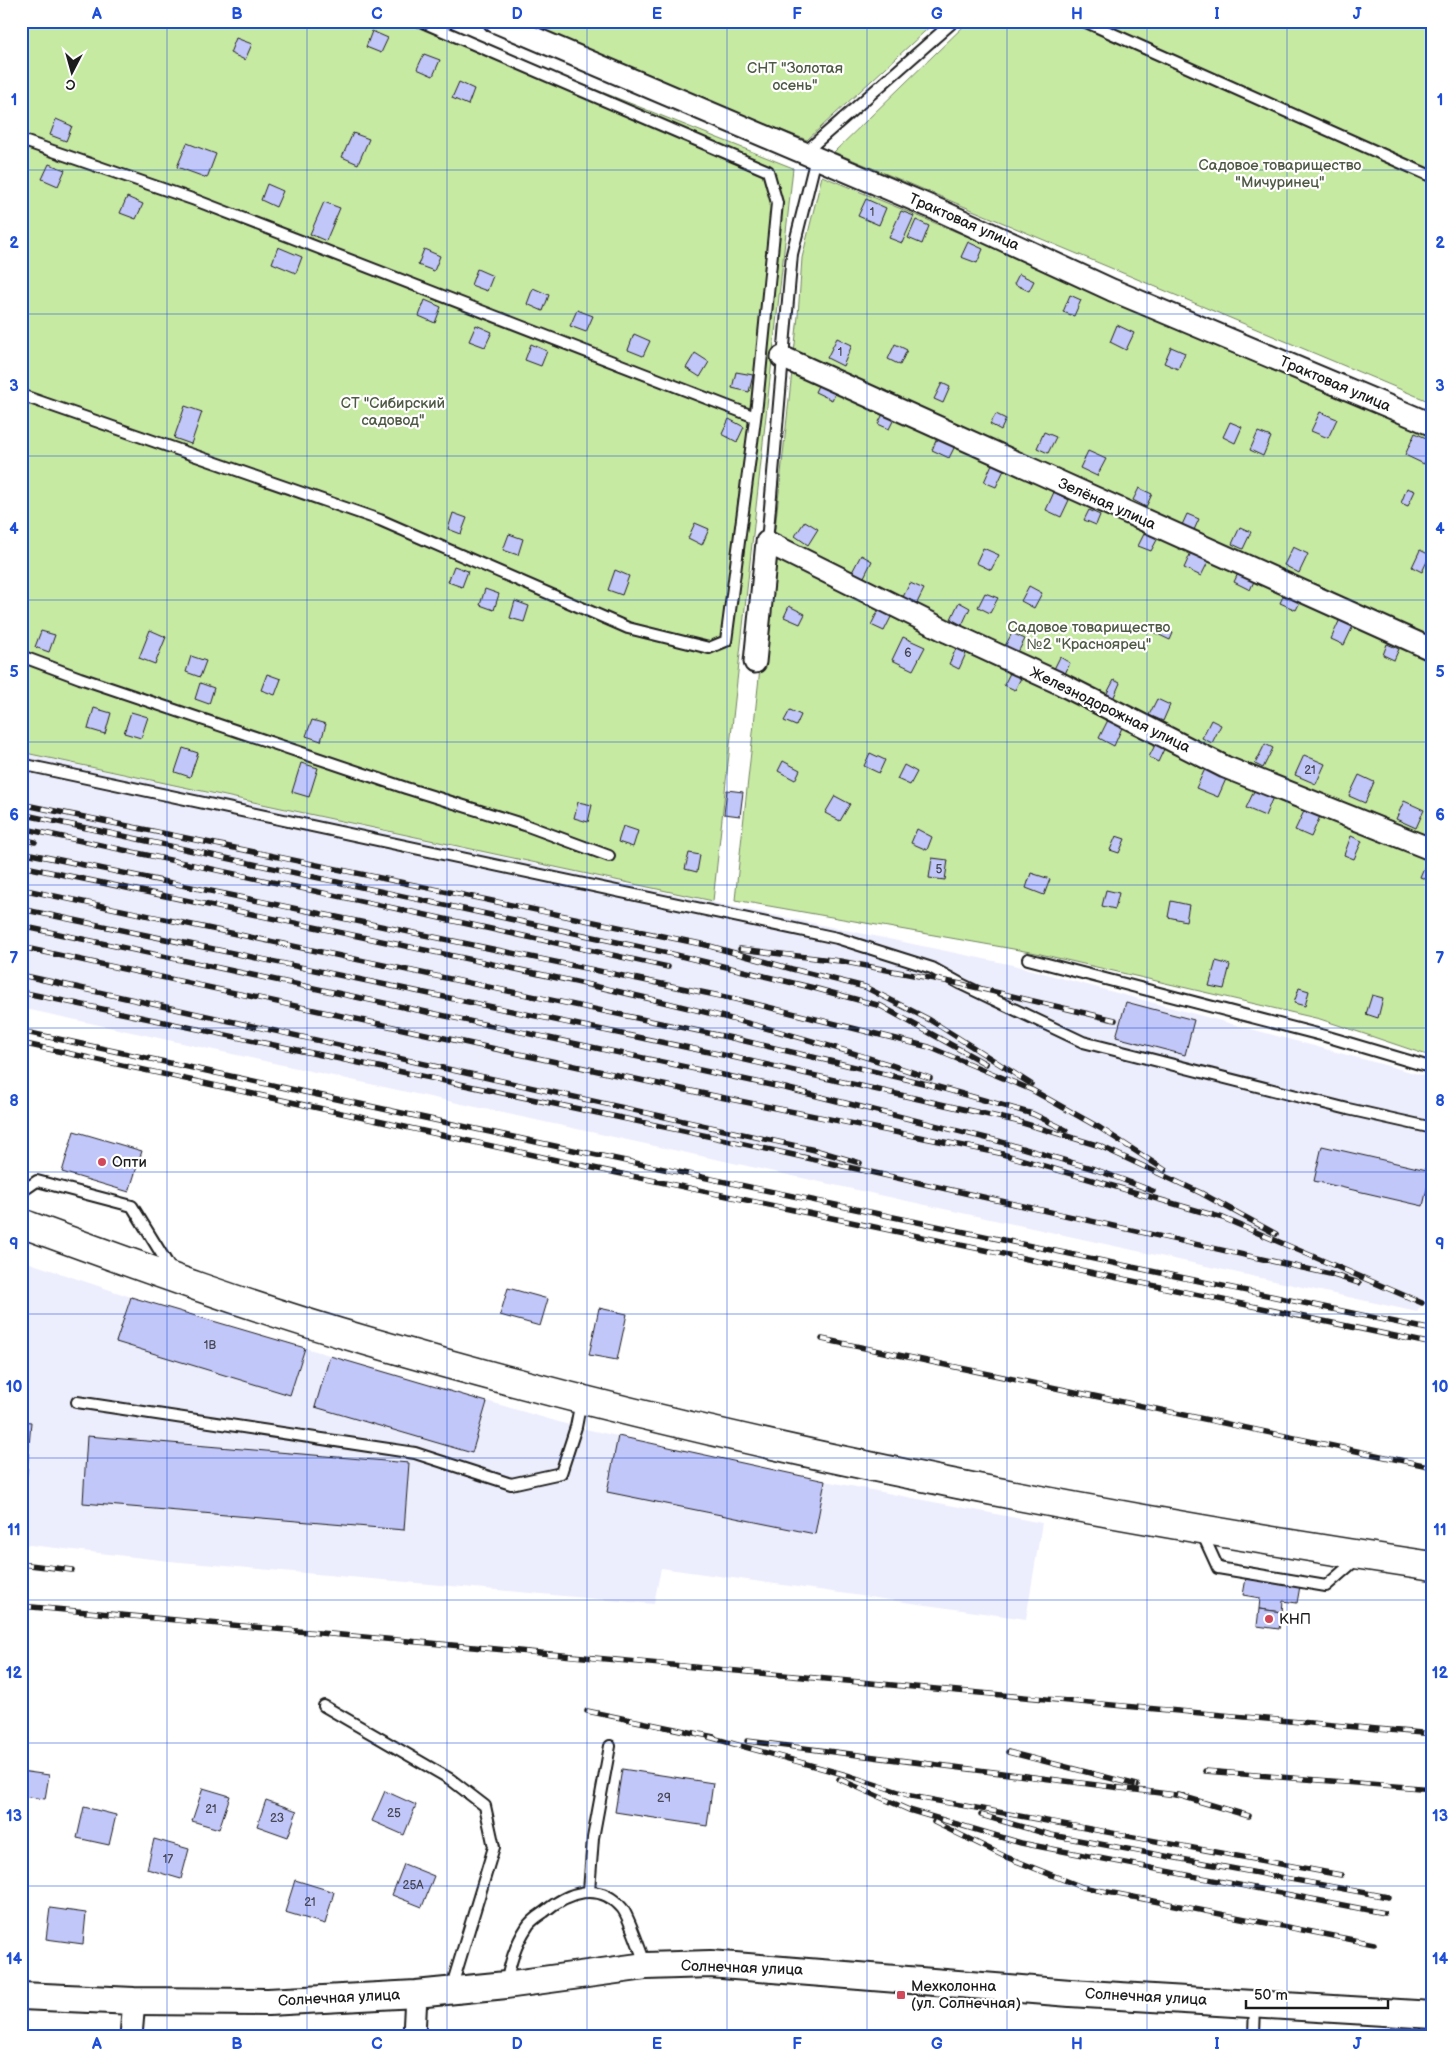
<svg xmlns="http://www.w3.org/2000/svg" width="1454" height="2057" font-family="'Balsamiq Sans',sans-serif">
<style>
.built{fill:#edeefd}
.green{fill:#c7eaa3;stroke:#728360}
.building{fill:#c2c7f9;stroke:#1c1c1c}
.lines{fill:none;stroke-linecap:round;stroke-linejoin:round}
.service-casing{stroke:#1c1c1c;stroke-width:14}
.minor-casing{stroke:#1c1c1c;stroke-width:25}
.tertiary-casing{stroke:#1c1c1c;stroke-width:30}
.trunk-casing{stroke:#1c1c1c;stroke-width:31}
.service{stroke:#fff;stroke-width:10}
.minor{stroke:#fff;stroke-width:21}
.tertiary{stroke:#fff;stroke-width:26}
.trunk{stroke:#fff;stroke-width:28}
.rail-casing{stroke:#1c1c1c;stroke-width:5.5}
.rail{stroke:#fff;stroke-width:4;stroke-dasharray:11;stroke-linecap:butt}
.grid{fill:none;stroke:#1d4ed8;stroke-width:1;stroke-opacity:0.55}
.poi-dot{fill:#d1495b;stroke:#fff;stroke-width:2}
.labels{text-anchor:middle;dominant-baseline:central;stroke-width:4.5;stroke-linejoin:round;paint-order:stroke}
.number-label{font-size:12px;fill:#464753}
.park-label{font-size:15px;fill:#4f5a44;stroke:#fff}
.street-label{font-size:15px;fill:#1c1c1c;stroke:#fff}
.poi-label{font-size:15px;fill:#1c1c1c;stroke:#fff;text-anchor:start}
.neatline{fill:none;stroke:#1d4ed8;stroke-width:2}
.grid-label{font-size:16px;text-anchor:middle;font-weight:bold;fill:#1d4ed8}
</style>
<rect width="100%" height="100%" fill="#fff"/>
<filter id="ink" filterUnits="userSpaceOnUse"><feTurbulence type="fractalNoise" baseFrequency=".02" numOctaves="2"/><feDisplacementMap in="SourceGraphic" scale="10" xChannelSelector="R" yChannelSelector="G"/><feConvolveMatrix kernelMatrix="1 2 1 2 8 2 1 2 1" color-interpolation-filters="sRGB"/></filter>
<g filter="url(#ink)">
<g class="built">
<polygon points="21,753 668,893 1013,965 1433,1078 1433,1287 1417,1312 21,1008"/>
<polygon points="21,1260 131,1297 576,1427 825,1481 1042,1523 1026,1619 661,1568 654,1604 169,1561 21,1544"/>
</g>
<g class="green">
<polygon points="21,21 423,21 793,168 713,901 21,752"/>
<polygon points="498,21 936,21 807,140"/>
<polygon points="969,21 1433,21 1433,403 834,152"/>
<polygon points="822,176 1433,430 1433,1057 1320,1019 1036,953 735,900 798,316 802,258"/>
</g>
<g class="building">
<polygon points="372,31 388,38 381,53 366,47"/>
<polygon points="236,38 252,44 245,60 230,53"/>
<polygon points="424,54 440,60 433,76 417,69"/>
<polygon points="459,82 474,89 468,105 452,98"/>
<polygon points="56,119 72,126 66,141 50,135"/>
<polygon points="353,133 369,139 358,164 342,157"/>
<polygon points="187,143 216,154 207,178 177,167"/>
<polygon points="49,164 65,170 58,186 42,179"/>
<polygon points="267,184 283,191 276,207 261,200"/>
<polygon points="127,197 143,204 136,219 120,213"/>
<polygon points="866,199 886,208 879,225 858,216"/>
<polygon points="324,202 340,208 326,241 310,234"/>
<polygon points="901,211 914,216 902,243 889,238"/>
<polygon points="916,220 929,226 922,244 908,238"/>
<polygon points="968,242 983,249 977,263 961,257"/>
<polygon points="278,247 302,257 296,273 272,263"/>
<polygon points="424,249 440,256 434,271 418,265"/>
<polygon points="477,269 493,276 487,291 471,285"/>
<polygon points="1019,274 1034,281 1029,291 1014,284"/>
<polygon points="533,288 549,295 543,311 527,304"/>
<polygon points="1070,295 1081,300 1074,316 1063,312"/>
<polygon points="425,300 441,307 435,323 419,316"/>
<polygon points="577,310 593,316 586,332 570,326"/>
<polygon points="476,325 492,332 485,347 469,341"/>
<polygon points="1117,325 1134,333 1126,350 1110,342"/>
<polygon points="634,334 650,341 643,356 628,350"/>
<polygon points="837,338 852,345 843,366 827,358"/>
<polygon points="531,344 547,351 541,366 525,360"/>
<polygon points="895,344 907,350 900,365 888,359"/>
<polygon points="1171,347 1185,353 1178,369 1164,363"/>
<polygon points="695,353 709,362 700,377 686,368"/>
<polygon points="736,372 753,375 749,392 732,388"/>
<polygon points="821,379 838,387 832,400 815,392"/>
<polygon points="942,383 950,387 943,403 934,399"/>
<polygon points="185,406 202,412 191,444 174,438"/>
<polygon points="885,410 896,415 889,429 878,424"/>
<polygon points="1320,412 1337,419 1328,438 1311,431"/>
<polygon points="996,414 1006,419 1001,430 990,424"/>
<polygon points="729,419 744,427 737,442 722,434"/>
<polygon points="1230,422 1242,427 1235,443 1223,437"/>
<polygon points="1044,432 1056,437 1048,453 1037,448"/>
<polygon points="1258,432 1271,437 1263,456 1250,450"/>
<polygon points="1415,433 1433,441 1424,464 1405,455"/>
<polygon points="938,436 956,444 949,458 932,450"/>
<polygon points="1088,451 1106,459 1097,476 1080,468"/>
<polygon points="992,464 1004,470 996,487 984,482"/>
<polygon points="1139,488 1152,494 1146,507 1133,500"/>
<polygon points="1407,488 1415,491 1408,506 1401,503"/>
<polygon points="1054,492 1069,500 1061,517 1046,510"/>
<polygon points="1089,510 1100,515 1096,525 1084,520"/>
<polygon points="453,513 467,518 461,534 448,529"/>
<polygon points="1187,514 1199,519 1194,530 1182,525"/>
<polygon points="805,521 818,529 808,545 795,536"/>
<polygon points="695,523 709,529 702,545 688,538"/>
<polygon points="1240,527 1251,532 1243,549 1232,544"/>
<polygon points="1145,532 1158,538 1151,551 1138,546"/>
<polygon points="509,534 523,539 518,555 503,550"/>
<polygon points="1293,547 1308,554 1299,573 1284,565"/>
<polygon points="983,548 999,555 991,570 976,563"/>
<polygon points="1192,550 1210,558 1201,576 1184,568"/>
<polygon points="1420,550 1430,555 1422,572 1412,567"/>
<polygon points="861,555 872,561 863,579 851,574"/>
<polygon points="454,566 468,571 462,587 448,582"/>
<polygon points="1240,569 1256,577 1250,590 1234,582"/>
<polygon points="615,570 629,576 622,595 608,590"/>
<polygon points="910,583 924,589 917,603 903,597"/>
<polygon points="1029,586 1042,593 1034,608 1021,601"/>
<polygon points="485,589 499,594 494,610 480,605"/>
<polygon points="1285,592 1301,600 1296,610 1280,603"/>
<polygon points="985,593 998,598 990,613 978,607"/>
<polygon points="515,601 529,606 524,622 510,618"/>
<polygon points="959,602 970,608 962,625 951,619"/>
<polygon points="789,606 805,614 800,624 784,617"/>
<polygon points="880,607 893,613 884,631 871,625"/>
<polygon points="1340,619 1353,626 1344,645 1331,639"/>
<polygon points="1156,625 1173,633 1170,640 1153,632"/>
<polygon points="150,630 166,637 155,664 139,658"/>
<polygon points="41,631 55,635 49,652 35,647"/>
<polygon points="1012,633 1025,639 1017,654 1004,648"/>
<polygon points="903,637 925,647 913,670 892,660"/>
<polygon points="958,644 968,649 959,669 949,664"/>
<polygon points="1387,644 1399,649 1394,660 1383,655"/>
<polygon points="191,656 206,661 200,677 186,672"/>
<polygon points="1060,657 1070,663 1064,676 1053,671"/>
<polygon points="1012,669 1023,674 1015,690 1004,685"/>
<polygon points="267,674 281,679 275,695 261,690"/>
<polygon points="1114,680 1120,683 1113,699 1106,695"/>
<polygon points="200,683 214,688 209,704 195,699"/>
<polygon points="1157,699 1170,705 1163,721 1149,715"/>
<polygon points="94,708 111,713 105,734 88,729"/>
<polygon points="790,710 801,715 796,726 784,721"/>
<polygon points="131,712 148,717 141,738 124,733"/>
<polygon points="1110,716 1124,723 1114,746 1099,738"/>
<polygon points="312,720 326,724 321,741 306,736"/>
<polygon points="1211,720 1221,725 1212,743 1202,738"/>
<polygon points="1156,743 1165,747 1158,762 1149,757"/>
<polygon points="1265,744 1273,748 1263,768 1255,764"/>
<polygon points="183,748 198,753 190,777 175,772"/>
<polygon points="870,753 885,760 879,773 864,766"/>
<polygon points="1304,755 1325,764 1316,784 1295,775"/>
<polygon points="783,761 800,770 795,780 778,771"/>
<polygon points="301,763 318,768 309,797 292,792"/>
<polygon points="904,765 917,772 910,785 897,779"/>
<polygon points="1205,769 1226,779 1218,797 1196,788"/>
<polygon points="1359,775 1374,782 1365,803 1349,796"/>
<polygon points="1255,789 1273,797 1265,816 1246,808"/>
<polygon points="727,790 743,792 740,816 724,814"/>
<polygon points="835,796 850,804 840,821 825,813"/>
<polygon points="1404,801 1424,810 1416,828 1396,819"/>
<polygon points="578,802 592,805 588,822 574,818"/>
<polygon points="1306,807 1321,814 1311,837 1295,830"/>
<polygon points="623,826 638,831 633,847 618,842"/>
<polygon points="917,829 932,837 927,850 911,843"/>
<polygon points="1116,836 1125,839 1119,853 1110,850"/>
<polygon points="1351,836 1362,841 1354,859 1344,855"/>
<polygon points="689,853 700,855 697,872 685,869"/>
<polygon points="932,858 948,860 945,880 929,878"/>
<polygon points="1428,858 1433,860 1433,882 1420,877"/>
<polygon points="1031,873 1050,879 1044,895 1026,888"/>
<polygon points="1106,890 1119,893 1115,909 1102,906"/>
<polygon points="1171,901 1189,905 1186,921 1168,917"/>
<polygon points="1216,961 1230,965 1224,989 1209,986"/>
<polygon points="1299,988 1309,991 1305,1006 1294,1003"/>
<polygon points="1372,995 1383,998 1378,1018 1366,1014"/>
<polygon points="1126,1002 1194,1020 1185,1055 1116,1037"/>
<polygon points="74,1131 142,1151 129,1192 62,1172"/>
<polygon points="1322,1146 1431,1171 1423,1206 1314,1181"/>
<polygon points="508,1288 548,1299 540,1326 500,1315"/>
<polygon points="131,1297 305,1348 290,1395 116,1342"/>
<polygon points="599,1308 627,1314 617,1360 589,1355"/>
<polygon points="330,1356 487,1402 472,1453 315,1407"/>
<polygon points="21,1421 31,1422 24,1508 21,1508"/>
<polygon points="87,1436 409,1463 404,1530 83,1503"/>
<polygon points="618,1436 825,1481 815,1534 607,1492"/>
<polygon points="1246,1578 1300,1586 1297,1603 1283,1601 1282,1612 1259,1609 1260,1598 1243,1595"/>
<polygon points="1259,1609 1282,1612 1279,1629 1257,1626"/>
<polygon points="622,1769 713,1783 707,1826 615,1812"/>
<polygon points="21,1771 49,1775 45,1799 21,1796"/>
<polygon points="203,1788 230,1796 219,1829 192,1821"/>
<polygon points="385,1791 416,1805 404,1835 372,1821"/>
<polygon points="266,1800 297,1811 288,1837 257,1826"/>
<polygon points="84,1807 116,1815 109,1845 77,1838"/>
<polygon points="154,1839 189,1849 181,1879 147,1869"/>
<polygon points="404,1864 434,1876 422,1907 392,1895"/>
<polygon points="295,1880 334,1892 325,1924 285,1912"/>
<polygon points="50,1908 86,1913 83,1944 46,1939"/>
</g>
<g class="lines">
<defs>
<g id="service">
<polyline points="1084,21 1433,177"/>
<polyline points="21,140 195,200 755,417"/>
<polyline points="804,153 954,21"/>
<polyline points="21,395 380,520 628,628 709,648 726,641 757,404 777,203 768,171 420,21"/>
<polyline points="767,542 792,254 816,158"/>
<polyline points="21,656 80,678 406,788 525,825 609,856"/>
<polyline points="21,764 837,938 932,968 961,984 1083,1042 1348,1109 1433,1128"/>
<polyline points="1028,959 1325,1036 1433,1068"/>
<polyline points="21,1192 37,1181 132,1206 172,1271"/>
<polyline points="77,1402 415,1453 511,1484 561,1473 576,1427 581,1401"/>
<polyline points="1202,1533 1218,1568 1326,1586 1358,1558"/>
<polyline points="324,1706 450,1779 485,1806 494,1847 451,1989"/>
<polyline points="589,1891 593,1838 610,1746"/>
<path d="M506,1984C510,1964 515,1945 527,1927C530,1921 538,1916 544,1912C568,1892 599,1881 622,1908C629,1916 641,1954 646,1965"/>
<polyline points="1254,2036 1255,2004"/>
</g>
<g id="minor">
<polyline points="494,21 943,212 1112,290 1433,425"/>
<polyline points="782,357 1433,650"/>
<polyline points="755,662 767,542 948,632 1059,683 1225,767 1433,850"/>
<polyline points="131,2036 134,2001"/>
<polyline points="414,2036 416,1994"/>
</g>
<polyline id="tertiary" points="21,1996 134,2001 268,2002 416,1994 506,1985 646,1966 710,1964 1070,1993 1433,2015"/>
<path id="trunk" d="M21,1223C136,1265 250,1307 367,1341C716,1443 1074,1513 1433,1566"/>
</defs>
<use href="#service" class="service-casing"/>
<use href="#minor" class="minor-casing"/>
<use href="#tertiary" class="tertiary-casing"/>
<use href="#trunk" class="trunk-casing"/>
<use href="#service" class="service"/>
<use href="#minor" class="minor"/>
<use href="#tertiary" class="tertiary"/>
<use href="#trunk" class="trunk"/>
<defs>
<g id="rail">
<polyline points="21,804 706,945 792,969 865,987 930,1020 1031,1084"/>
<polyline points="21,814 668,953 810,987 881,1006 986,1064"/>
<polyline points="21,828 668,967"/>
<polyline points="21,839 35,842"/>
<polyline points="21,852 735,999 929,1047 1032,1090 1100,1128 1165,1170"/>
<path d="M21,866C161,895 300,924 439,953C605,987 770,1023 930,1078"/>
<polyline points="21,889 732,1038 927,1084 1033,1114 1066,1130"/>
<polyline points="21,909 728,1056 1016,1121 1100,1146 1201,1193 1276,1234"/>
<polyline points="21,926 785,1088 998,1141 1094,1169 1153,1191"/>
<polyline points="21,947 710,1095 999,1153 1223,1218 1422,1303"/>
<polyline points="740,949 840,961 961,984 1115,1020"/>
<polyline points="21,975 815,1150 860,1163"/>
<polyline points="21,992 717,1138 1330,1274 1359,1283"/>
<polyline points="21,1031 578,1151 1433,1330"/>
<polyline points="21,1043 579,1165 1433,1344"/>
<polyline points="822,1339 1433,1467"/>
<polyline points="21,1564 72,1570"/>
<polyline points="21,1606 1433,1734"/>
<polyline points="587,1711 714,1737"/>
<polyline points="709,1737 850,1776 911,1796 1341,1875"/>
<polyline points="747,1741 1184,1796"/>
<polyline points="1008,1752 1137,1785"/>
<polyline points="1205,1771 1433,1789"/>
<polyline points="839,1779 909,1810 1021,1843 1384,1913"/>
<polyline points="1178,1795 1249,1816"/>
<polyline points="981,1815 1051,1835 1388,1897"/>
<polyline points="934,1822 1006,1857 1082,1887 1374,1944"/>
</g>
</defs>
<use href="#rail" class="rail-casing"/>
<use href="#rail" class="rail"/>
</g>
</g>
<path class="grid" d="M167,21V2036M307,21V2036M447,21V2036M587,21V2036M727,21V2036M867,21V2036M1007,21V2036M1147,21V2036M1287,21V2036M21,170H1433M21,314H1433M21,456H1433M21,600H1433M21,742H1433M21,885H1433M21,1028H1433M21,1172H1433M21,1314H1433M21,1458H1433M21,1600H1433M21,1743H1433M21,1886H1433"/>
<g class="poi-dot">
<circle cx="102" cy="1162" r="5"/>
<circle cx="1269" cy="1619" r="5"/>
<rect x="896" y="1990" width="10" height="10" rx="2.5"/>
</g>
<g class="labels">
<g class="number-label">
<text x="872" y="212">1</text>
<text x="840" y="352">1</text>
<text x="908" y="653">6</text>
<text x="1310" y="770">21</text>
<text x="939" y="869">5</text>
<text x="210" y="1345">1В</text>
<text x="664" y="1798">29</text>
<text x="211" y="1809">21</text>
<text x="394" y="1813">25</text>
<text x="277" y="1818">23</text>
<text x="168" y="1859">17</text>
<text x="413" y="1885">25А</text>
<text x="310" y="1902">21</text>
</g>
<g class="park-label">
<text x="795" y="68">СНТ "Золотая<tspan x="795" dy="17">осень"</tspan></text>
<text x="1280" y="165">Садовое товарищество<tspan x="1280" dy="17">"Мичуринец"</tspan></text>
<text x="393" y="403">СТ "Сибирский<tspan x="393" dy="17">садовод"</tspan></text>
<text x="1089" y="627">Садовое товарищество<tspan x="1089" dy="17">№2 "Красноярец"</tspan></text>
</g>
<g class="street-label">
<text transform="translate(964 222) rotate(24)">Трактовая улица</text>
<text transform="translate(1335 384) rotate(23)">Трактовая улица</text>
<text transform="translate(1107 504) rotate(24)">Зелёная улица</text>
<text transform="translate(1110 710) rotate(26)">Железнодорожная улица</text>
<text transform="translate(742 1968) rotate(2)">Солнечная улица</text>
<text transform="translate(1146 1997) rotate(3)">Солнечная улица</text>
<text transform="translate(339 1998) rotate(-3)">Солнечная улица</text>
</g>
<g class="poi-label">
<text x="112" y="1162">Опти</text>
<text x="1279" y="1619">КНП</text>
<text x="911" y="1986">Мехколонна<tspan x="911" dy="17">(ул. Солнечная)</tspan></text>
</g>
</g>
<rect width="1454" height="2057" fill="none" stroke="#fff" stroke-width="55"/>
<g transform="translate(72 72) rotate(186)" stroke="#ffffff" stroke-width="4" paint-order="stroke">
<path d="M0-4L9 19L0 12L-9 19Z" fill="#1c1c1c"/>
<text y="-8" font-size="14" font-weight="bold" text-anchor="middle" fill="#1c1c1c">С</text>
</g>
<path d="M1246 2000v8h142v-8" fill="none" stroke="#1c1c1c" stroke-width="2.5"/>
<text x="1254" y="2000" font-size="15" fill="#1c1c1c" stroke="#ffffff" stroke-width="4" paint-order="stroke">50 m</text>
<rect x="28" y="28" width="1398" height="2002" class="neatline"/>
<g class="grid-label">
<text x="97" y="19">A</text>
<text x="237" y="19">B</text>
<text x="377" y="19">C</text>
<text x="517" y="19">D</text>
<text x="657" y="19">E</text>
<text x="797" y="19">F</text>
<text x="937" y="19">G</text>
<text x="1077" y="19">H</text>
<text x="1217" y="19">I</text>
<text x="1357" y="19">J</text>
<text x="14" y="105">1</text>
<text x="1440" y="105">1</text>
<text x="14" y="248">2</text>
<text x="1440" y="248">2</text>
<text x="14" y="391">3</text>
<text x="1440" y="391">3</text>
<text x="14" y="534">4</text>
<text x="1440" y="534">4</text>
<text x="14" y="677">5</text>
<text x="1440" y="677">5</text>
<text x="14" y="820">6</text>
<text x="1440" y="820">6</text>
<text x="14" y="963">7</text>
<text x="1440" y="963">7</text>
<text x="14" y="1106">8</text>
<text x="1440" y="1106">8</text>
<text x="14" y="1249">9</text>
<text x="1440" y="1249">9</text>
<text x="14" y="1392">10</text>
<text x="1440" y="1392">10</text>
<text x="14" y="1535">11</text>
<text x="1440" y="1535">11</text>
<text x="14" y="1678">12</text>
<text x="1440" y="1678">12</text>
<text x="14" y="1821">13</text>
<text x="1440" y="1821">13</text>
<text x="14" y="1964">14</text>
<text x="1440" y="1964">14</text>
<text x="97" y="2049">A</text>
<text x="237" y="2049">B</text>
<text x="377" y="2049">C</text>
<text x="517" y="2049">D</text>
<text x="657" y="2049">E</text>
<text x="797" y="2049">F</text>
<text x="937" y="2049">G</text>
<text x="1077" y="2049">H</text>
<text x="1217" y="2049">I</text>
<text x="1357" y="2049">J</text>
</g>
</svg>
